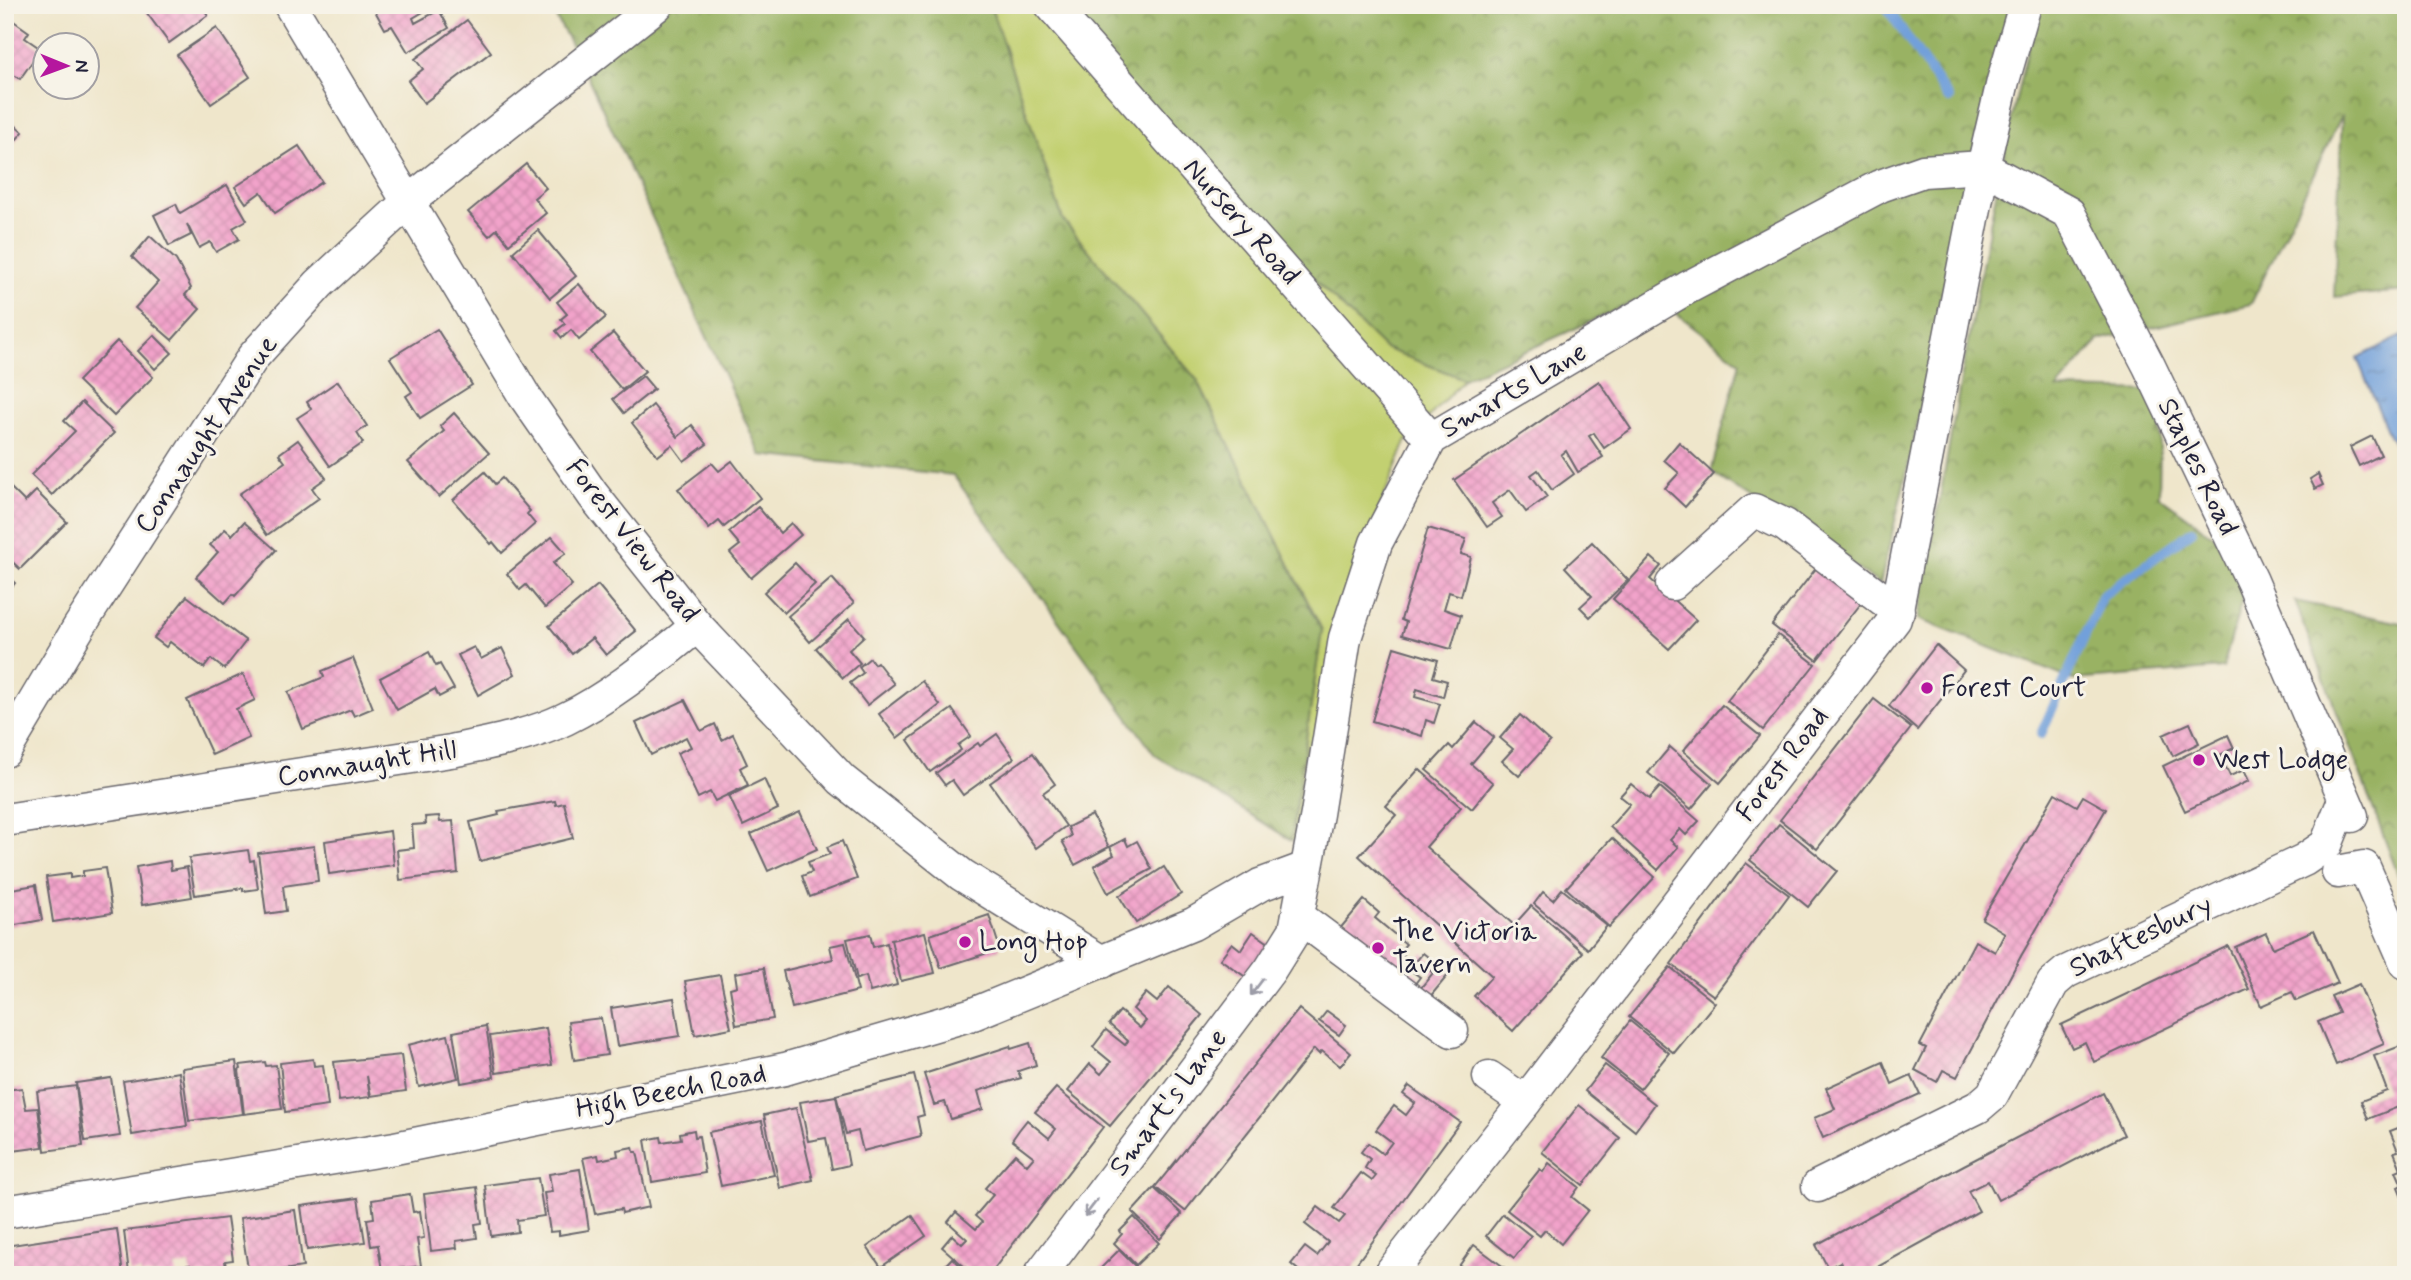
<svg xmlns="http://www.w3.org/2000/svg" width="2411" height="1280" font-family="Mynerve,sans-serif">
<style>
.grass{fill:#c2d071;stroke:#727956;stroke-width:2}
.forest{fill:url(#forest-crowns);stroke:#5e6a4f;stroke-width:2}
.water{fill:url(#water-ripples);stroke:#4a618a;stroke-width:2}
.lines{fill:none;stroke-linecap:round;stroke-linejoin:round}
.stream{stroke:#72a0da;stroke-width:10}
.building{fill:url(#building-cross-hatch)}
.minor-casing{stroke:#6a676d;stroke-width:35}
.minor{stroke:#fff;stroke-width:32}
.oneway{stroke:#9c9ca7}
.poi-dot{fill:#b5179e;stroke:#f7f3e8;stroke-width:2.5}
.labels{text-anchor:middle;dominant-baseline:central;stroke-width:6;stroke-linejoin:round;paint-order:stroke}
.street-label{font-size:28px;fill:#22223b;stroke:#f7f3e8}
.poi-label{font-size:28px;fill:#22223b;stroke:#f7f3e8;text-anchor:start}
</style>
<defs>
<pattern id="forest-crowns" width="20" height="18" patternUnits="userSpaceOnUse" patternTransform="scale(1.75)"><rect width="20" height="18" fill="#99b263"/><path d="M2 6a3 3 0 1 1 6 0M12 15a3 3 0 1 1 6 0" fill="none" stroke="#7c9053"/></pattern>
<pattern id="water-ripples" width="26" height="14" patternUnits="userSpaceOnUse" patternTransform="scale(1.75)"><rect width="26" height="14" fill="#72a0da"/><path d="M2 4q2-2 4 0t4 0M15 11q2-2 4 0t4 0" fill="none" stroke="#5d82b2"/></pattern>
<pattern id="building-cross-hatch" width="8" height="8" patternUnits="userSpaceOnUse" patternTransform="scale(1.75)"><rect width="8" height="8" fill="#f2a3ca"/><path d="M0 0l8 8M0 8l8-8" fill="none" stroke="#cf8cae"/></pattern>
</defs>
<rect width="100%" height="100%" fill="#f7f3e8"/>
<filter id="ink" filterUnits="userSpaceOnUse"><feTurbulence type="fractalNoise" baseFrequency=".0143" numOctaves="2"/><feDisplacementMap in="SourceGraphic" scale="14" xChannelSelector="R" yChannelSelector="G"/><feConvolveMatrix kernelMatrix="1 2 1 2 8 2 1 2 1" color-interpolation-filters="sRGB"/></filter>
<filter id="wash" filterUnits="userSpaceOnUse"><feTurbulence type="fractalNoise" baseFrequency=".00686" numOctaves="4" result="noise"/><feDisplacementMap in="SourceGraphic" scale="28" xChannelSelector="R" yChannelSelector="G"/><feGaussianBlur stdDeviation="1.57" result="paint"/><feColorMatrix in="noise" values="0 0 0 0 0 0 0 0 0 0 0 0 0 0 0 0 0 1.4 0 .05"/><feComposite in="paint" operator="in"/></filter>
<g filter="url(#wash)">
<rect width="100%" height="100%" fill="#efe6cb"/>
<polygon class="grass" points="990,5 1034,5 1384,348 1464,379 1406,442 1377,514 1306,845 1291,840 1322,630 1197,380 1063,220"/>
<g class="forest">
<polygon points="549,5 990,5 1063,220 1197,380 1322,631 1291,840 1155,755 953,475 761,455 580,60"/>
<polygon points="1034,5 2010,5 1951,251 1913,446 1880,584 1711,472 1740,362 1651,294 1464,379 1384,348"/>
<path d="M2038,5H2406V291L2334,297L2342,115L2251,304L2099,340L2057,389L2161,391L2159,496L2252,564L2223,668L2073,680L1918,619C1956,414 1988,207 2038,5Z"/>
<polygon points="2295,601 2406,624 2406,896"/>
</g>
<polygon class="water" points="2406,334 2406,451 2398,449 2390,437 2357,358"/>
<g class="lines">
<g class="stream">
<polyline points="1885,5 1949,99"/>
<polyline points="2041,734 2103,595 2192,531"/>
</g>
</g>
<g id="blocks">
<g class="building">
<polygon points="141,5 200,5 208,15 169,43"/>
<polygon points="380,5 435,5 413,18 415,23 439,10 449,28 408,52 392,26 385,29 375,11 381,8"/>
<polygon points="5,15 29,32 25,38 41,49 20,79 5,70"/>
<polygon points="467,20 491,52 424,103 408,81 423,69 415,59"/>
<polygon points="217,28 250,77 211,104 177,55"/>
<polygon points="5,116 23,132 8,149 5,146"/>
<polygon points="299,146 322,182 275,213 261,192 246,203 235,187"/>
<polygon points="526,164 546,188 534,198 546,213 509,244 497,229 489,236 468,212"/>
<polygon points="227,185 247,220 233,228 239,239 216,252 210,242 199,248 187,224 191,235 169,246 154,215 176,204 180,213"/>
<polygon points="538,230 576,276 550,298 513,252"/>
<polygon points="150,236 176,260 191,288 185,295 200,309 172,340 135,308 158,282 132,257"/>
<polygon points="579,284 606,317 579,340 571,330 562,338 556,331 565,324 561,319 567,314 557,302"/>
<polygon points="437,329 472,385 420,418 406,396 412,392 390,358"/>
<polygon points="613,333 645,371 622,390 590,352"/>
<polygon points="154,335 172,353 155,369 138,351"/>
<polygon points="117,341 153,377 114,416 78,381"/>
<polygon points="643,376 654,389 624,413 613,399"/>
<polygon points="338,381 367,426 357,433 363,443 330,466 297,418 311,409 307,402"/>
<polygon points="1599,381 1631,429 1604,448 1594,433 1589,436 1603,457 1578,472 1566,451 1561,455 1574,474 1552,490 1538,470 1531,475 1547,497 1526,512 1510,490 1492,503 1502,517 1487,527 1454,480"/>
<polygon points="82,402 114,433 52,495 31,475 75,431 64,421"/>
<polygon points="653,405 678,437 692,425 707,444 684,461 672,445 658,456 632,423"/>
<polygon points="454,413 489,453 439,497 408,462 444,431 440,426"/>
<polygon points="2372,436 2381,455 2359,466 2350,447"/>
<polygon points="298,440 326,478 312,488 319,498 267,535 239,494 285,462 279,454"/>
<polygon points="1679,442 1714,474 1685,507 1665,488 1679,473 1664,460"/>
<polygon points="732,461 760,498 724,527 719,521 709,529 678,489 712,463 719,471"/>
<polygon points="485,472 495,484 502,478 530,511 527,514 535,524 502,553 493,542 491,544 453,500"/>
<polygon points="2318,474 2323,485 2315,489 2310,479"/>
<polygon points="5,482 25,502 36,491 67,522 20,569 5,555"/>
<polygon points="758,507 780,533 791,523 801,535 751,578 730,553 740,545 729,532"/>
<polygon points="244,522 276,550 235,596 233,594 225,603 196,577 218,552 210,545 225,529 232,535"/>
<polygon points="1428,528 1466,539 1461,554 1471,557 1461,596 1449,592 1444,609 1461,615 1451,649 1402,635 1406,622 1401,620"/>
<polygon points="552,537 566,553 553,563 572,585 545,608 526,585 520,590 507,574"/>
<polygon points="1592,542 1628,580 1590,617 1580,607 1592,596 1565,567"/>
<polygon points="1651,557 1661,566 1650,579 1696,620 1669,649 1613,599"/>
<polygon points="1821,562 1866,597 1817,660 1772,625"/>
<polygon points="795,563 815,584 784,613 764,592"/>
<polygon points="5,574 15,583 7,593 10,596 5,603"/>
<polygon points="832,578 854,603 810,642 788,616"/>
<polygon points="598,585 636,631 606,655 592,638 572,654 549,626"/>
<polygon points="187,596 246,641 224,669 211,659 204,668 170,642 166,647 154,638"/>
<polygon points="849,619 864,636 849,650 860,663 843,678 816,648"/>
<polygon points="1778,635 1815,664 1763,730 1727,701"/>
<polygon points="1936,645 1964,670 1917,730 1889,706"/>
<polygon points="474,647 481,659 502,648 515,674 478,695 458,655"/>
<polygon points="1394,647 1438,660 1433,677 1447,681 1443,697 1417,689 1415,697 1440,704 1434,723 1426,720 1422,736 1372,721"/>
<polygon points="429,652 436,666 440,664 454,689 439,697 435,689 397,710 380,678"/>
<polygon points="353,658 373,708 354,716 351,710 303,729 288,692 324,677 322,671"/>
<polygon points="870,658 874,664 877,662 894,684 867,705 850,683 863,673 859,667"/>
<polygon points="243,674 255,700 236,709 249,738 212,755 187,700"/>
<polygon points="922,681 940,705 897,738 879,714"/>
<polygon points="1874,699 1911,728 1817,849 1780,820"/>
<polygon points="685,700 701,731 715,724 722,740 733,734 747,764 740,768 748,785 715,801 710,792 698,798 677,753 691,747 686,737 651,755 636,723"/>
<polygon points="1722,705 1760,736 1720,783 1683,751"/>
<polygon points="952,709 971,736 958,745 961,750 930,772 908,740"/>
<polygon points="1520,715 1550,742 1519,776 1502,761 1513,749 1500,738"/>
<polygon points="1476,722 1494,737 1471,764 1493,783 1472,809 1426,770 1449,745 1453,749"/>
<polygon points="2190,723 2199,743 2173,756 2163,735"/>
<polygon points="997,734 1014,758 963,795 952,780 945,785 936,773 978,743 980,746"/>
<polygon points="2228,735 2234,748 2220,755 2230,776 2244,770 2249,781 2185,811 2163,766"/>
<polygon points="1670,747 1712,784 1691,809 1648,773"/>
<polygon points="1033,753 1055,784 1043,793 1066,826 1036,848 990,783"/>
<polygon points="1419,769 1461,807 1426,847 1514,925 1531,906 1583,952 1513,1031 1474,996 1492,976 1359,856 1396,815 1386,806"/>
<polygon points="764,779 778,809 743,826 729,796"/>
<polygon points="1631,784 1649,799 1660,787 1699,821 1686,835 1680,829 1670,840 1678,847 1658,870 1610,827 1630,804 1620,796"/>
<polygon points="2055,793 2077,806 2083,796 2106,809 2021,956 1957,1077 1943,1070 1937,1082 1915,1070 1926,1048 1920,1045 1975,941 1995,952 2005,933 1982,919"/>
<polygon points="555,801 556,805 564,803 573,838 480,861 470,822 499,815 498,811"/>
<polygon points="800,812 817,849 768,871 751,834"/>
<polygon points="1092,815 1109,847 1075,865 1062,841 1071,836 1068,827"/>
<polygon points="439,816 440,822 453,821 458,873 400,880 397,850 414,848 412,825 426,824 425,817"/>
<polygon points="1779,824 1837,871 1808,907 1750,860"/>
<polygon points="390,831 394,865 329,874 325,841"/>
<polygon points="1612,838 1655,877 1609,927 1566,888"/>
<polygon points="1125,839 1128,846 1137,841 1152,869 1108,893 1094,866 1114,855 1110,847"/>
<polygon points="842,841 857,879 810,897 802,876 812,872 808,862 830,854 827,847"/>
<polygon points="314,846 318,881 283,886 286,911 266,914 258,853"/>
<polygon points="248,850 250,861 254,860 258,889 243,891 243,888 195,895 189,858"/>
<polygon points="170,861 171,870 187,867 192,897 142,905 136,867"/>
<polygon points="1746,863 1789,895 1714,996 1671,964"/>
<polygon points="1164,867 1181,894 1136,923 1119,896"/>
<polygon points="105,868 112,913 53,922 46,877 70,874 70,878 83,876 83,871"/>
<polygon points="36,885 42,920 5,927 5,890"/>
<polygon points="1562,889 1607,926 1588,949 1534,904 1543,892 1553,900"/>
<polygon points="1364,900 1379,913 1375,918 1406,944 1399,952 1413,963 1409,969 1420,977 1408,993 1338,931"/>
<polygon points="989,915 1000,949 941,968 930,935"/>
<polygon points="2314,930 2338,983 2296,1001 2292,992 2261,1006 2235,947 2266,933 2273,948"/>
<polygon points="925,932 935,973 901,981 891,940"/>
<polygon points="1253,932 1273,946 1250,980 1220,959 1232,943 1241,950"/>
<polygon points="870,934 873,947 887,943 897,985 870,992 866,976 857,979 847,939"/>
<polygon points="845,943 858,991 792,1008 783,971 833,959 830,946"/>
<polygon points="2228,946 2249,989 2094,1062 2085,1042 2072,1048 2061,1025"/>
<polygon points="1423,953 1449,974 1424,1004 1414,996 1433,973 1417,960"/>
<polygon points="1670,967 1715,1003 1674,1053 1629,1017"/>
<polygon points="764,968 773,1019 736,1025 730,988 737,986 735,973"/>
<polygon points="720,975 731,1028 695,1035 685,981"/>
<polygon points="2359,984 2384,1044 2336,1065 2318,1022 2339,1013 2331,996"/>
<polygon points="1169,987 1202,1015 1110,1126 1068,1091 1090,1064 1101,1074 1111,1062 1093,1047 1106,1030 1125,1045 1128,1041 1109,1024 1120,1011 1140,1028 1146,1021 1133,1009 1146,993 1157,1002"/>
<polygon points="674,998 680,1036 617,1046 611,1008"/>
<polygon points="1299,1009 1351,1053 1340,1066 1322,1051 1319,1054 1314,1049 1185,1211 1155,1187"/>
<polygon points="1327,1011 1346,1025 1339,1035 1319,1021"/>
<polygon points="601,1018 607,1055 574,1060 568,1022"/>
<polygon points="1630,1021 1669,1053 1640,1089 1601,1058"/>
<polygon points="486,1026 494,1077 461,1083 453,1032"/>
<polygon points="546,1028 552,1065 496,1073 490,1036"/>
<polygon points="448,1035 458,1078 419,1087 408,1045"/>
<polygon points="1030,1043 1036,1065 1018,1071 1021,1078 978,1091 983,1109 951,1119 945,1102 934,1105 924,1074 1010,1046 1011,1049"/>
<polygon points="2406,1044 2406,1104 2368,1119 2361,1101 2387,1091 2374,1056"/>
<polygon points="401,1055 406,1091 371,1096 367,1076 370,1097 339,1101 334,1062"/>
<polygon points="313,1059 314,1066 323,1065 328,1106 285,1112 280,1063"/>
<polygon points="236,1061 243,1114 189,1121 182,1068"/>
<polygon points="265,1062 266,1066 276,1065 282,1109 244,1114 239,1070 241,1069 240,1065"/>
<polygon points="1883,1062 1892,1084 1911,1075 1920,1094 1823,1138 1814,1118 1835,1109 1826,1088"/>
<polygon points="1605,1065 1655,1104 1635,1131 1585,1091"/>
<polygon points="179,1072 187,1126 132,1135 123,1081"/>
<polygon points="914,1075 924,1115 917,1117 921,1136 863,1151 858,1131 846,1134 836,1095"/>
<polygon points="111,1078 120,1136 85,1141 76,1083"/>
<polygon points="76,1086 83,1146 45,1151 37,1091"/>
<polygon points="1409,1086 1460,1122 1348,1275 1304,1275 1291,1264 1305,1247 1317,1256 1328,1242 1305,1224 1318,1207 1339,1223 1345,1216 1334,1208 1361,1173 1372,1181 1376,1176 1365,1168 1370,1159 1361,1152 1368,1143 1383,1154 1392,1142 1376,1130 1394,1106 1406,1115 1415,1103 1403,1094"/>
<polygon points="22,1088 26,1109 38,1108 43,1147 5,1152 5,1090"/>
<polygon points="1056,1088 1103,1127 993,1270 988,1275 974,1275 942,1247 952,1235 962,1244 967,1239 948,1222 956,1212 976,1229 982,1222 975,1216 993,1195 985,1188 1015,1154 1027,1165 1034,1157 1012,1140 1019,1130 1027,1120 1049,1138 1056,1129 1035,1112"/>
<polygon points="2103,1093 2124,1135 1998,1200 1988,1181 1968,1191 1979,1211 1863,1275 1847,1275 1840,1262 1828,1268 1816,1245 1964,1165"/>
<polygon points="836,1096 849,1165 832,1169 826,1138 808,1141 800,1102"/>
<polygon points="1579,1105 1620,1138 1583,1185 1542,1152"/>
<polygon points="796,1108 813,1180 780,1188 764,1115"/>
<polygon points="762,1121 774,1175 721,1186 709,1132"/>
<polygon points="2406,1125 2406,1206 2398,1187 2402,1185 2396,1171 2401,1169 2394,1152 2398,1151 2390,1131"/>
<polygon points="694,1130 695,1137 699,1136 705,1173 652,1182 645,1140 661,1137 662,1142 681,1139 680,1133"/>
<polygon points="633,1147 634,1152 637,1152 649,1207 622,1213 621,1209 595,1214 583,1158 598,1155 599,1160 618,1156 617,1150"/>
<polygon points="1549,1163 1579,1187 1572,1197 1588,1210 1561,1244 1545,1230 1540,1236 1507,1210 1540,1169 1543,1172"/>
<polygon points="580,1169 589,1230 559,1235 559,1231 550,1232 544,1193 552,1192 549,1174"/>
<polygon points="538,1178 544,1216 517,1220 518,1232 491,1236 485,1185"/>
<polygon points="477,1187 482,1223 475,1224 477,1238 456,1241 457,1248 431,1251 424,1194"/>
<polygon points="1154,1188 1182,1214 1160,1239 1132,1212"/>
<polygon points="410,1194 413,1212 420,1211 424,1238 417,1239 421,1266 382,1271 378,1245 371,1246 367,1219 374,1218 372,1200"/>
<polygon points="358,1198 365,1242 307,1250 301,1206"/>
<polygon points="295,1210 303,1267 249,1275 240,1218"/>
<polygon points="1503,1214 1531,1236 1514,1258 1486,1236"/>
<polygon points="912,1215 926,1236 881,1267 867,1247"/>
<polygon points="1134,1217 1159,1243 1136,1265 1114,1243 1122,1234 1120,1231"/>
<polygon points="227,1218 233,1260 225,1261 227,1275 191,1275 190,1265 175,1267 176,1275 141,1275 140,1271 129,1273 124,1231"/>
<polygon points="117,1229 123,1275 5,1275 5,1246"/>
<polygon points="1474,1245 1505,1268 1500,1275 1471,1275 1459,1266"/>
<polygon points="1119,1250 1144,1275 1094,1275"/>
<polygon points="952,1258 971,1275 942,1275 939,1272"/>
</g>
</g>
</g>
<g filter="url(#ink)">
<use href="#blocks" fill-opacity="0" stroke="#6a676d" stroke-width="2"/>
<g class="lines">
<defs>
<g id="minor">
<polyline points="290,5 525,397 593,495 697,626 842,780 962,875 1102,962"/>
<polyline points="1051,5 1431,439"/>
<polyline points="1983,167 2069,213 2149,366 2252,581 2352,816"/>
<polyline points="1672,584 1754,510 1785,525 1898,611"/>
<polyline points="5,751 79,627 253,357 319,284 409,201 657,5"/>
<path d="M5,820L451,751C489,743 530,736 565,719C613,696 656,659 697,626"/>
<polyline points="2338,872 2364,867 2406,963"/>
<polyline points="1298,916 1452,1031"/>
<polyline points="1489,1077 1525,1102"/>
<polyline points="1818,1186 1978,1107 1992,1095 2053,983 2066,972 2304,860 2326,845 2344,800"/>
<polyline points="5,1212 395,1148 785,1069 973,1014 1193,924 1260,885 1306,868"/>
<polyline points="1040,1275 1270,970 1295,930 1317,814 1345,638 1376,543 1431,439 1687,288 1880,186 1923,171 1983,167"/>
<polyline points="1389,1275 1525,1102 1895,619 1983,167 2003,81 2025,5"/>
</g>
</defs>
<use href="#minor" class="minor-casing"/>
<use href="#minor" class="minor"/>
</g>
<defs><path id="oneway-shaft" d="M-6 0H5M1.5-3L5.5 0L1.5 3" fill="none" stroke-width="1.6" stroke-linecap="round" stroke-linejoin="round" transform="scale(1.75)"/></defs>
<g class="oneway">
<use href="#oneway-shaft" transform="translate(1257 987) rotate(127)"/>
<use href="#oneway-shaft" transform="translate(1091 1208) rotate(127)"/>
</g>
</g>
<g class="poi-dot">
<circle cx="1927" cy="688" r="7"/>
<circle cx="2199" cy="760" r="7"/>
<circle cx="965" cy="942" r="7"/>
<circle cx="1378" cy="948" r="7"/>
</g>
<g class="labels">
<g class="street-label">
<text transform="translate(1241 222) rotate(48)">Nursery Road</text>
<text transform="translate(1514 391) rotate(-30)">Smarts Lane</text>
<text transform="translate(207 435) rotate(-56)">Connaught Avenue</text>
<text transform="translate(2197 467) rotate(64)">Staples Road</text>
<text transform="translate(632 541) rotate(52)">Forest View Road</text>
<text transform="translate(367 764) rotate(-9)">Connaught Hill</text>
<text transform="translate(1783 765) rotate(-53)">Forest Road</text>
<text transform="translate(2141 937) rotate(-26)">Shaftesbury</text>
<text transform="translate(671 1092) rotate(-11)">High Beech Road</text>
<text transform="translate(1169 1103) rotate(-53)">Smart's Lane</text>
</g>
<g class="poi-label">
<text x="1941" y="688">Forest Court</text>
<text x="2213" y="760">West Lodge</text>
<text x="1392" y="932">The Victoria<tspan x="1392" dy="32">Tavern</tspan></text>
<text x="979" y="942">Long Hop</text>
</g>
</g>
<rect width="2411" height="1280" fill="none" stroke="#f7f3e8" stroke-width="28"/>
<g transform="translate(66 66) rotate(91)"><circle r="33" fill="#f7f3e8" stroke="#a29fa3" stroke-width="2"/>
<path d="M0-5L12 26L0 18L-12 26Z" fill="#b5179e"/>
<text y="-10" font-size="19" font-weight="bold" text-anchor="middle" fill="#22223b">N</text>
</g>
</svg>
